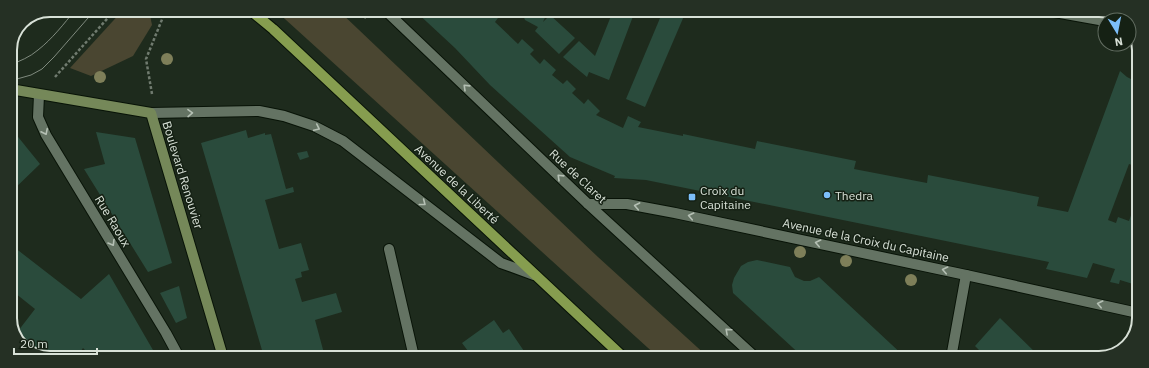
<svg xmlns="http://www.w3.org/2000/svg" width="1149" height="368" font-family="'IBM Plex Sans',sans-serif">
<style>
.green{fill:#4a4631}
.building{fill:#2a4b3c}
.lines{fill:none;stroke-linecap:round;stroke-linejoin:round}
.lane-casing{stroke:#081307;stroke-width:12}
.street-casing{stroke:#081307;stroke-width:12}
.secondary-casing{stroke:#081307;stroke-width:12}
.primary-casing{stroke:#081307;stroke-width:12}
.path{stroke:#707b6f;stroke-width:2.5;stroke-dasharray:3 2;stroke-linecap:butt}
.lane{stroke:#647363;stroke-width:10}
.street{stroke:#647363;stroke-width:10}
.secondary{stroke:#758859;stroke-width:10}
.primary{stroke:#869d4f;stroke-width:10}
.tram{stroke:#7f8a7e;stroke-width:1}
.tree{fill:#7e7f59}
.oneway{stroke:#b5c0b4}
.poi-dot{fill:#7cbef9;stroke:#152114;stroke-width:1.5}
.labels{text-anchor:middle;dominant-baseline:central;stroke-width:3;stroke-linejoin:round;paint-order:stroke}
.street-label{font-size:12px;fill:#d8e1d7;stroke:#152114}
.poi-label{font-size:12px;fill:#d8e1d7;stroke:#152114;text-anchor:start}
.rim{fill:none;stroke:#d8e1d7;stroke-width:2}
</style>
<rect width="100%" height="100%" fill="#1e2b1d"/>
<g class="green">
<polygon points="123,10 149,10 152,25 133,56 91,76 70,68"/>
<polygon points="275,10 338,10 598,257 708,357 658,357"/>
</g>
<g class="building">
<polygon points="414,10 490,11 498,18 495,22 518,44 522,39 534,50 530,54 540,64 544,59 556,70 552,75 563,84 567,80 576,89 572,93 584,104 588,99 600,111 596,115 623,128 628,116 641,122 638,127 683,136 683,134 755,149 757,141 856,161 854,169 927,183 928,175 1039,197 1037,206 1068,212 1120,71 1127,77 1139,83 1138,167 1129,164 1108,220 1116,223 1118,217 1129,221 1135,204 1138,205 1138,288 1132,287 1133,284 1120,280 1119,284 1110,282 1115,269 1093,263 1087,278 1046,269 1049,262 646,180 614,178 615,176 570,157 490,85 455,48"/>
<polygon points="525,11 548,11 543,22 550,15 575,38 559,54 535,31 538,27 525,20 523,15"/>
<polygon points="613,11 635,11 609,80 589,72 587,77 563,57 579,41 595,56"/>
<polygon points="663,11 671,11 684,16 645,107 626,99"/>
<polygon points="10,127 40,164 10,193"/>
<polygon points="246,130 248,138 265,133 265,135 271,134 286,189 293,187 294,192 265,200 279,249 301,243 309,270 301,272 302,277 295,279 302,302 336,293 342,312 315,320 325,357 264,357 201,143"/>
<polygon points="96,132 135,138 172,263 148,272 84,169 105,164"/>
<polygon points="307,151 309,157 300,160 297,153"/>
<polygon points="10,244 81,299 109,274 157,357 92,357 83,348 77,357 40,357 18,342 15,335 35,309 10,289"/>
<polygon points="757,260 790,267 795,277 804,281 810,281 819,277 906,358 804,358 733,293 732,285 734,278 741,266 748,262"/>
<polygon points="179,286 187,318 176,323 160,293"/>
<polygon points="1000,318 1041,358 987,358 975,346"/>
<polygon points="494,320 503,333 509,329 528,357 469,357 471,355 462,343"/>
</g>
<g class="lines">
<defs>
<g id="lane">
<polyline points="151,113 259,111 284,116 314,126 343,141 501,263 534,275"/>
<polyline points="389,249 414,357"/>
</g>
<g id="street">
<polyline points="385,10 588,204 756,358"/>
<polyline points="1049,11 1105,21"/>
<polyline points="1129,25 1131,26"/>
<polyline points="39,95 38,117 46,135 166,333 179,357"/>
<polyline points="588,204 627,204 675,213 966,275 1138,313"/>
<polyline points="951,358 966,275"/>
</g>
<polyline id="secondary" points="10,89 151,113 223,357"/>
<polyline id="primary" points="250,10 273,29 623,357"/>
</defs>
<use href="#lane" class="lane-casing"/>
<use href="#street" class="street-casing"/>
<use href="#secondary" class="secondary-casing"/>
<use href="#primary" class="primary-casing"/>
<g class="path">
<polyline points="358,10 366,18"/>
<polyline points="55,77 115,10"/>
<polyline points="152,94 146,59 163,17 161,10"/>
</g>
<use href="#lane" class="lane"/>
<use href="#street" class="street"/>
<use href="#secondary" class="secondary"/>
<use href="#primary" class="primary"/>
<g class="tram">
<path d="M10,65C20,61 30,57 38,50C52,39 64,24 75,10"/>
<polyline points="10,81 31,75 42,69 54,57 95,10"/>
</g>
</g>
<g class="tree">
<circle cx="167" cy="59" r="6"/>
<circle cx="100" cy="77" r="6"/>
<circle cx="800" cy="252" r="6"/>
<circle cx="846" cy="261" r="6"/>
<circle cx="911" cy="280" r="6"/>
</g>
<defs><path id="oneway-chevron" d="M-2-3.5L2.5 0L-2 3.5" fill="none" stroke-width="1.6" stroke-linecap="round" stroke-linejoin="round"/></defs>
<g class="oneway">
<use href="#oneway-chevron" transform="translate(466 87) rotate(-136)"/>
<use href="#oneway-chevron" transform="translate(190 113) rotate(-1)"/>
<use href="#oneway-chevron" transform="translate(317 128) rotate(25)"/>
<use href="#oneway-chevron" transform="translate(45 132) rotate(64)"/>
<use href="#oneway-chevron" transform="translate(560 177) rotate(-136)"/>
<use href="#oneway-chevron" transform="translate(423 203) rotate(38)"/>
<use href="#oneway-chevron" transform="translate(637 206) rotate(-169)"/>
<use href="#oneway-chevron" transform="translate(691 216) rotate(-168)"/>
<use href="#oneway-chevron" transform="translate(112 243) rotate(59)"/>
<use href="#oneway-chevron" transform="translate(818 243) rotate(-168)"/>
<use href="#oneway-chevron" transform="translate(945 270) rotate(-168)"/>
<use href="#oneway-chevron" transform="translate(1100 304) rotate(-167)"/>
<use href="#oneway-chevron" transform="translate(728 331) rotate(-138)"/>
</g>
<g class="poi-dot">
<circle cx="827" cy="195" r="4"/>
<rect x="688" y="193" width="8" height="8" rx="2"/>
</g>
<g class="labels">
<g class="street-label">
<text transform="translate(183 175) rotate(73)">Boulevard Renouvier</text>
<text transform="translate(578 176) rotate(43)">Rue de Claret</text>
<text transform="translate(457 184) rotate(43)">Avenue de la Liberté</text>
<text transform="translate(113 221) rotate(59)">Rue Raoux</text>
<text transform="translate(866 240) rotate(12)">Avenue de la Croix du Capitaine</text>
</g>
<g class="poi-label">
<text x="700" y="190">Croix du<tspan x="700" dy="14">Capitaine</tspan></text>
<text x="835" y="195">Thedra</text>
</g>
</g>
<path d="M0 0H1149V368H0ZM50 17H1099A33 33 0 0 1 1132 50V318A33 33 0 0 1 1099 351H50A33 33 0 0 1 17 318V50A33 33 0 0 1 50 17Z" fill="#253024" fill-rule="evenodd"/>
<path class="rim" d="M50 17H1099A33 33 0 0 1 1132 50V318A33 33 0 0 1 1099 351H50A33 33 0 0 1 17 318V50A33 33 0 0 1 50 17Z"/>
<g transform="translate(1117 32) rotate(170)"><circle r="19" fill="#152114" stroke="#636e62"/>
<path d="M0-3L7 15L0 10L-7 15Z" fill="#7cbef9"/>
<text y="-6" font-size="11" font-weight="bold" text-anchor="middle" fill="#d8e1d7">N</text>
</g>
<path d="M14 348v6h83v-6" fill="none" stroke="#d8e1d7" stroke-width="2"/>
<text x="20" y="348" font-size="12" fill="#d8e1d7" stroke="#152114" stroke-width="3" paint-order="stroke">20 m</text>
</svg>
